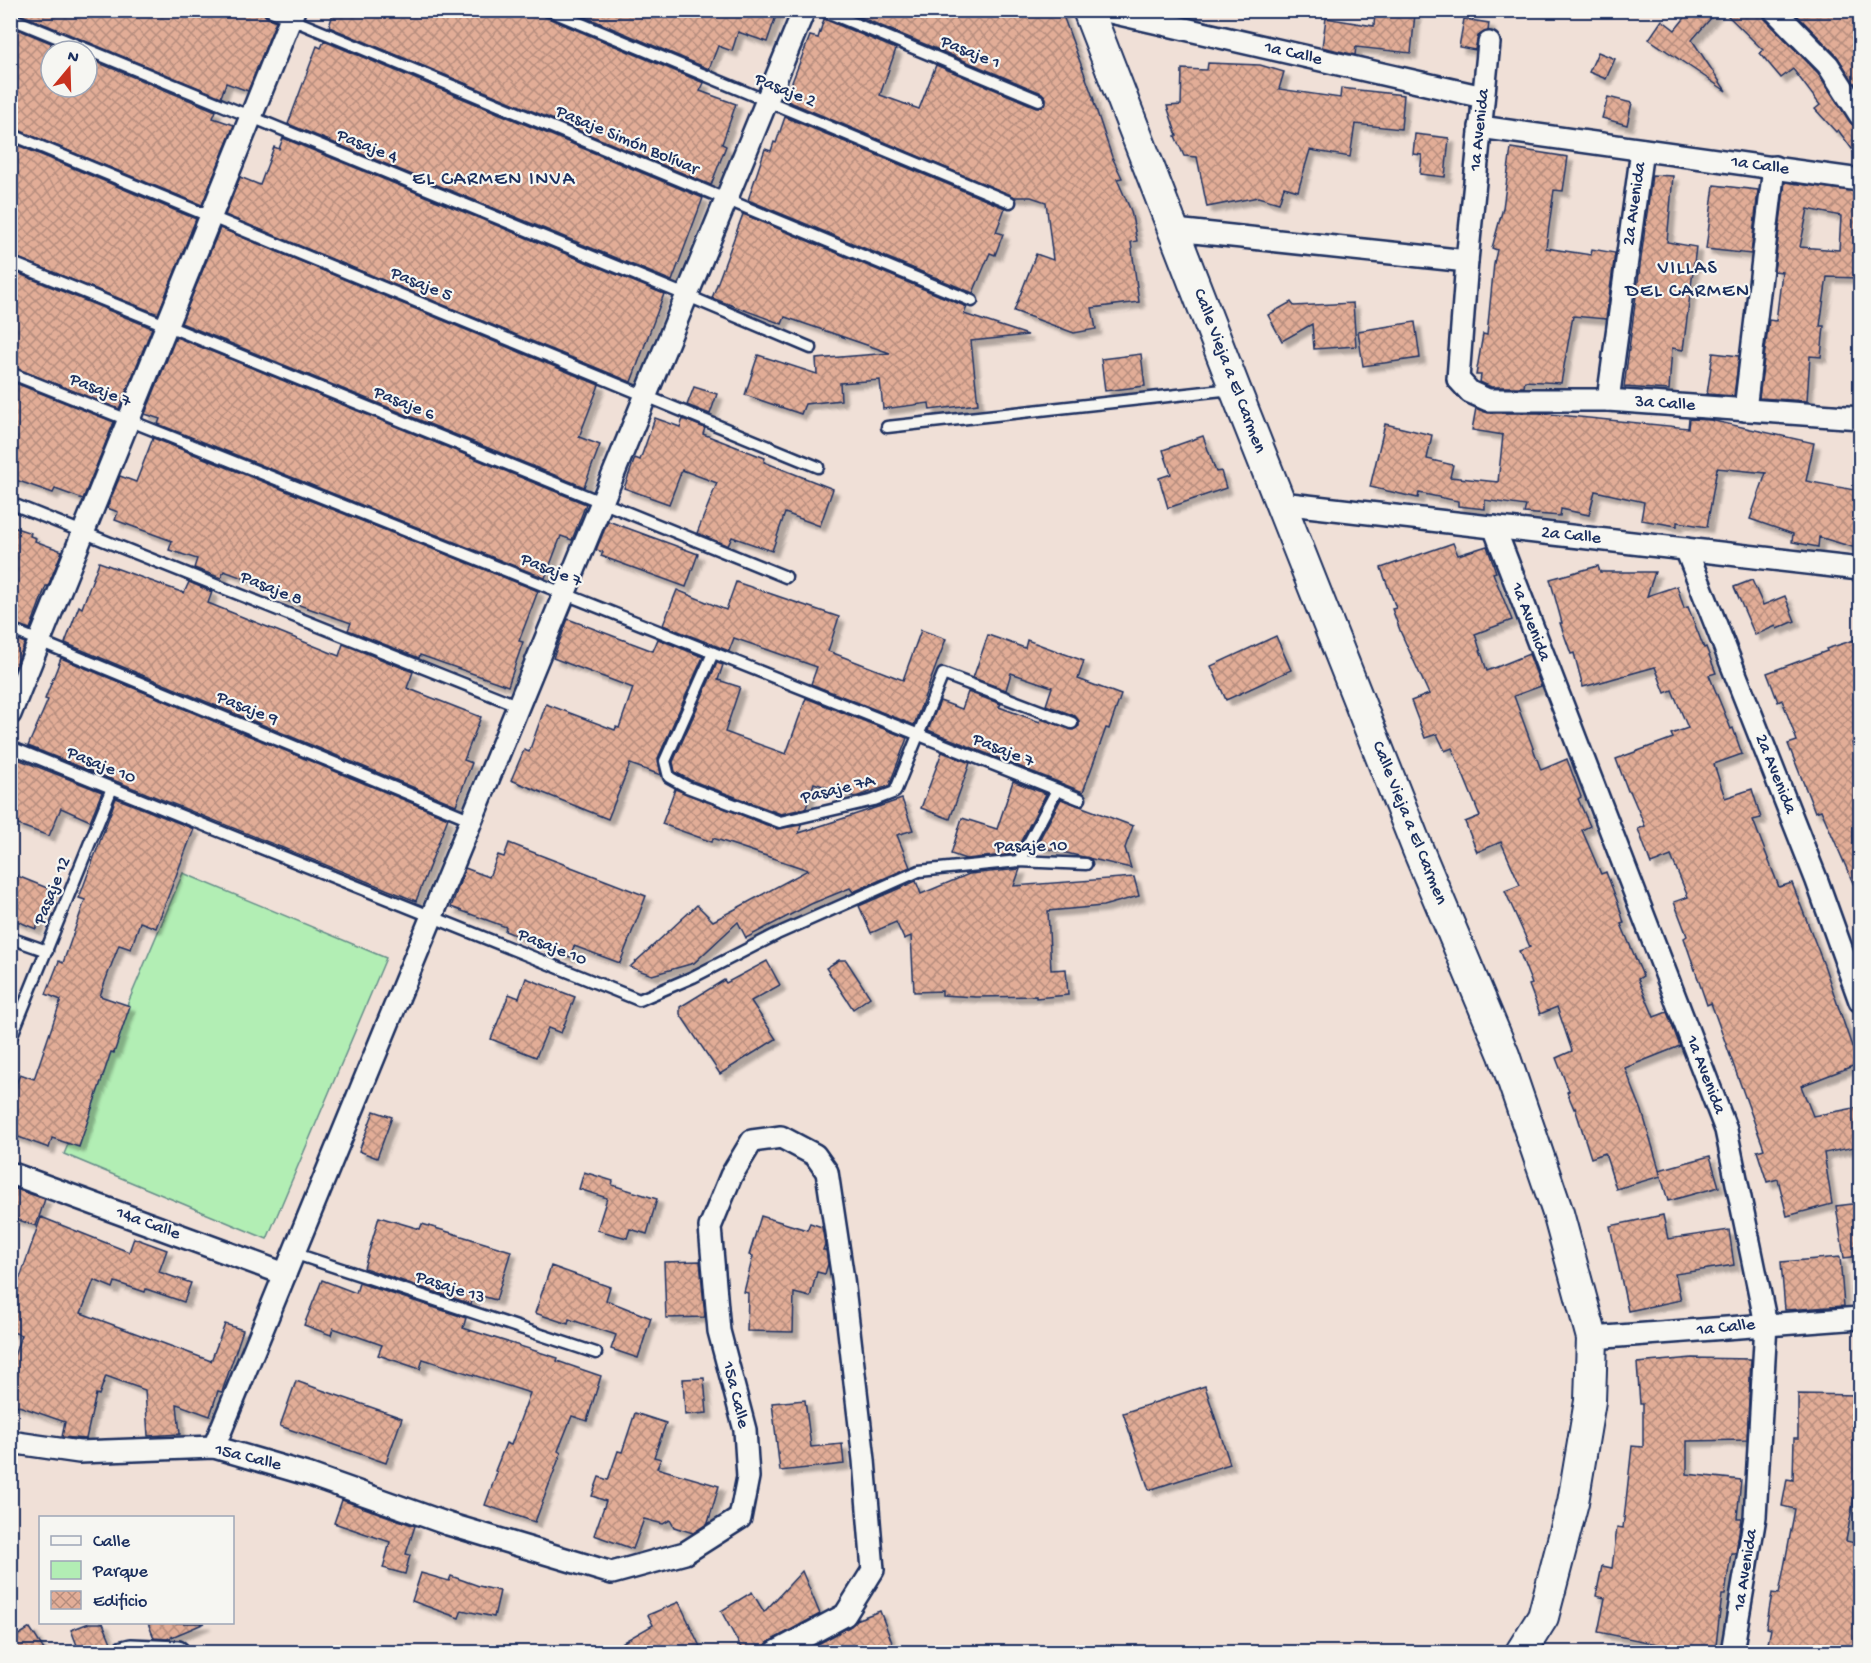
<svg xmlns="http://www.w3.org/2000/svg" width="1871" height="1663" font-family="'Gochi Hand',sans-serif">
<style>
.green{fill:#b2eeb4;stroke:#668e89;stroke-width:1.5}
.building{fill:url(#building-cross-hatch);stroke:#1b2f5e;stroke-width:1.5;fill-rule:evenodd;filter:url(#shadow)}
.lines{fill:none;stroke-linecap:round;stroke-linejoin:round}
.lane-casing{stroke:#1b2f5e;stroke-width:15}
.street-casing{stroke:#1b2f5e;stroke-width:26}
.secondary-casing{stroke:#1b2f5e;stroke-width:34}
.lane{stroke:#f6f6f2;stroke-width:10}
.street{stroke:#f6f6f2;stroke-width:21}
.secondary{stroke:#f6f6f2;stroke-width:30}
.labels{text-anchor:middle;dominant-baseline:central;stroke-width:4.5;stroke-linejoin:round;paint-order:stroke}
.street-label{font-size:18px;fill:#1b2f5e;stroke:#f6f6f2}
.neighbourhood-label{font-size:20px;letter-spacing:1.5px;fill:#1b2f5e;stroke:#f6f6f2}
</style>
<defs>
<pattern id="building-cross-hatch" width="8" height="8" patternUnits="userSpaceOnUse" patternTransform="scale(1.5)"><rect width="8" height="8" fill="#e2ad97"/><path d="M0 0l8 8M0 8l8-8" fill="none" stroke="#b68d7e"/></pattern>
<filter id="shadow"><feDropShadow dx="5.5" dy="5.5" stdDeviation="1.5" flood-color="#0004"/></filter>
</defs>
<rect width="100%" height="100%" fill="#f0e0d7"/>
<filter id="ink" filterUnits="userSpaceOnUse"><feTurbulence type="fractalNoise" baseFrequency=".0167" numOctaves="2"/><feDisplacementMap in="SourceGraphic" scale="12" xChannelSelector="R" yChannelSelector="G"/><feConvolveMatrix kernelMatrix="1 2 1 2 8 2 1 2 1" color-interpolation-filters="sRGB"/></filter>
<g filter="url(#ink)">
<polygon class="green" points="183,873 386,958 267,1239 64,1154"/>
<g class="building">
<polygon points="10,10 262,10 266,17 276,21 248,91 226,83 221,97"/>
<polygon points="334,10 541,10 545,17 704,83 700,91 736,104 722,144 726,146 711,185 329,27"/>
<polygon points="569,10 778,10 767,42 738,32 732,51 718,46 709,69"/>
<polygon points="843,10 1061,10 1094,100 1093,100 1112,157 1122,178 1117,179 1131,211 1137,241 1131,242 1139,302 1092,308 1096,329 1074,333 1014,311 1036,254 1053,260 1046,202 1031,197 1015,197 785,100 810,36 818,38 824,19 896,49 880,95 919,109 936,65 1036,107 1041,107 1046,103 1046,98 1042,93"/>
<polygon points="1375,10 1415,14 1411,53 1356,47 1355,55 1322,47 1326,18 1374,26"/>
<polygon points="1691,10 1718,10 1692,40 1726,91 1649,39 1662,20 1675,30"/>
<polygon points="1722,10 1762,10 1765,19 1818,73 1850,122 1855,127 1860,128 1860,160 1838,130 1836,132 1815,109 1820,105 1793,69 1781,78 1760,53 1763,50"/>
<polygon points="1792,10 1860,10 1860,92 1837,56"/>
<polygon points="1464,19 1489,23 1488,31 1478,36 1475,50 1459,47"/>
<polygon points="10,26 51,43 51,87 87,87 87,58 216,111 213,118 234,125 202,205 10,127"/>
<polygon points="324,41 703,198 672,281 288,124 317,46 321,48"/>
<polygon points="1598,52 1615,59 1606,79 1589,72"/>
<polygon points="1208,63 1260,65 1284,72 1279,89 1340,98 1341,88 1404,95 1401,129 1355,124 1350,157 1310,150 1298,191 1284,187 1279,203 1258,197 1207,207 1197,157 1184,156 1175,136 1177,136 1167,106 1181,105 1182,69 1207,70"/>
<polygon points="1608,97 1632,103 1627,125 1602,118"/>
<polygon points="785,117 1005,208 996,232 1003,234 995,255 990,253 973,293 748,200 765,149 771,151 774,142 776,143"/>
<polygon points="1415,134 1449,138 1445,177 1420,174 1422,155 1413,154"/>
<polygon points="283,138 664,294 631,382 225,215 240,177 260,185 274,147 279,149"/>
<polygon points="10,142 196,219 158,314 10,255"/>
<polygon points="1511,148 1568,157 1563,191 1554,190 1546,248 1591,255 1592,249 1615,253 1606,319 1573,316 1561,383 1525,381 1524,387 1491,387 1480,382 1481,375 1476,375 1483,334 1487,335 1494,263 1497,250 1492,248 1503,208"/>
<polygon points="1652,175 1673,176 1667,242 1696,247 1683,350 1672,348 1669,390 1624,387"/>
<path d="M1785,182L1860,192V278L1827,277L1820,326H1824L1821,357L1810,356L1807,401L1759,398L1769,320L1776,321L1782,272L1774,271ZM1808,209L1841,216L1839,250L1800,247Z"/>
<polygon points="1714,185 1758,190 1751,254 1706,249"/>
<polygon points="743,214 967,307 964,314 1028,335 971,341 978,404 930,410 929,403 883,409 880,380 840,383 841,400 805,404 801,414 745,395 758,355 817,374 816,359 890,353 785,317 782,324 712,298"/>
<polygon points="220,228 599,385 579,437 600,445 584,487 181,323"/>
<polygon points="10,270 152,328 119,409 10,366"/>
<polygon points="1291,302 1294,306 1353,303 1356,346 1314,349 1312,324 1282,341 1268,315"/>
<polygon points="1415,322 1420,358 1363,366 1358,331"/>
<polygon points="176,337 586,504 572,540 561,536 545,578 158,424 160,419 145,414"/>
<polygon points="1713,353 1739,356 1734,396 1707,394"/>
<polygon points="1141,354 1145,386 1105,391 1101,359"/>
<polygon points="10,381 114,422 83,499 55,489 53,493 10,478"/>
<polygon points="694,387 717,394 710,414 687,405"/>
<polygon points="1476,408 1488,413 1539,413 1688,428 1689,419 1710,420 1814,443 1806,481 1860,491 1860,533 1856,548 1819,537 1818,547 1792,542 1793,534 1750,519 1766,473 1717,468 1707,527 1677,522 1677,526 1641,520 1644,502 1595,491 1589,515 1561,509 1560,516 1524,513 1526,506 1485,500 1485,509 1458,506 1458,501 1419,493 1418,498 1370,487 1385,424 1432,435 1427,459 1453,465 1450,477 1498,482 1503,435 1472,430"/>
<polygon points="655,418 680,427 683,419 705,428 703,434 765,458 764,462 833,489 820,526 785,513 772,551 732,537 728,546 697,533 717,483 682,470 669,504 624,488 635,458 640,460"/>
<polygon points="1203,436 1216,472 1221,471 1226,488 1168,508 1159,478 1171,474 1163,450"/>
<polygon points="153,438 538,591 519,641 523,642 508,686 420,655 419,658 348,630 351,623 276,597 278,591 224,571 221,578 194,568 197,559 169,550 172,541 115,520 118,512 107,508 120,476 136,482"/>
<polygon points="608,521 698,554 686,587 601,556 603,552 596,550"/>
<polygon points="10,526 31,533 30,536 36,538 35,541 62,551 48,586 46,586 30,629 10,622"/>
<polygon points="1453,543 1458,555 1487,546 1496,572 1493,573 1512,620 1475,634 1487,671 1529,654 1541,686 1514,696 1541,770 1567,759 1581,797 1578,799 1590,826 1582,830 1601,874 1606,872 1618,903 1624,923 1621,924 1643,976 1638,979 1654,1017 1667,1012 1680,1046 1625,1068 1642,1111 1661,1176 1616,1189 1605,1153 1591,1158 1575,1108 1574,1109 1567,1092 1569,1091 1556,1058 1572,1051 1557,1007 1540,1014 1529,985 1532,984 1519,951 1530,947 1505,891 1520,885 1501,842 1477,852 1465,822 1480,816 1452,748 1445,751 1437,734 1425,738 1411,701 1429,694 1401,633 1392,609 1396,608 1381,568"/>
<polygon points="99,562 184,593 189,582 212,592 208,603 339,656 343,644 413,672 407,688 481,717 464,760 472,763 456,805 65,643 79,606 82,608"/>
<polygon points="1598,566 1600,572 1655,572 1647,596 1677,586 1684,608 1688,607 1704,648 1706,647 1716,673 1709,675 1731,729 1733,728 1742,754 1714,764 1725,798 1752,789 1761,818 1753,820 1779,887 1792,883 1824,965 1858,1064 1801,1086 1813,1116 1860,1107 1860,1146 1824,1153 1832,1204 1787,1216 1778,1179 1767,1182 1757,1151 1764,1149 1711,1003 1707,1005 1684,938 1687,936 1674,902 1688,897 1671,856 1651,864 1638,829 1645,826 1630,791 1628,791 1616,759 1673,738 1671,734 1688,728 1672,690 1665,693 1655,667 1583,687 1574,653 1571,654 1560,623 1562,623 1550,579"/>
<polygon points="1752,580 1763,605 1785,596 1795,621 1777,629 1776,626 1755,635 1734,587"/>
<polygon points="736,582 839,617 828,651 903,680 921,630 946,639 914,725 811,684 817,667 734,638 729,651 663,625 677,590 726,610"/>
<polygon points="568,619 653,651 658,639 703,657 658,758 661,775 630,764 608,819 511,780 524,750 529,752 546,704 615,730 616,727 619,728 633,688 553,658"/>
<polygon points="988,635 1025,648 1027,640 1084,661 1078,679 1121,695 1109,729 1106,728 1083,792 928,730 940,701 962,709 968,692 1001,704 999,707 1040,722 1041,719 1073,730 1079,726 1079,721 1075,716 1046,705 1052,687 1011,673 1006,690 973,678"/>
<polygon points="1276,636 1291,670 1226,700 1211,666"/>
<polygon points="10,637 25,643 10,679"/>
<polygon points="1860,638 1860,739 1852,743 1860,764 1860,899 1821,810 1815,812 1788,744 1797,741 1782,700 1778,702 1767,673 1827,651 1826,649"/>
<polygon points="61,658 448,818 416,901 28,746 48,700 45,699"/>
<polygon points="717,663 723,665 718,680 740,687 725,732 786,754 806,698 907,738 889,786 855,797 814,783 806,808 781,814 690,780 675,772 673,762"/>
<polygon points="942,752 970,763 950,819 921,808"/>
<polygon points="10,756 102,792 90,821 61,808 49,836 10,822"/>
<polygon points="1013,781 1046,794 1014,854 966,859 951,854 962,818 997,829"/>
<polygon points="675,789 777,829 801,825 799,833 902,799 913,830 897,835 910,867 853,892 850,888 811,904 746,938 738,922 694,963 652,975 630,967 697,905 713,921 808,870 713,838 712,842 662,824"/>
<polygon points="116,798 194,829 156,928 140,922 131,949 119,945 106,979 100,996 130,1006 114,1053 111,1052 79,1147 52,1138 49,1148 10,1134 10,1101 20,1074 34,1079 61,1000 46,994 59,961 63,963 85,900 79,898"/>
<polygon points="1061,799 1133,826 1125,848 1131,868 1036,846"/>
<polygon points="509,843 646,896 620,963 574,946 570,957 505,931 506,927 451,907 465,868 489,877 498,855 504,857"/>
<polygon points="1020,869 1014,886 1134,877 1139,896 1103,906 1048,911 1051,970 1066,969 1068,995 1036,998 1036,996 976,997 942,995 942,991 914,992 911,936 904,939 896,922 871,933 859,906 916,881 921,894 969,874"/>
<polygon points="10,873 52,890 36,929 10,918"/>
<polygon points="839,960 846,960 870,997 853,1009 826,968"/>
<polygon points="767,961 780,985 751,1001 776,1039 720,1074 680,1014 680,1007 724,980 726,983"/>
<polygon points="526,978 575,997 561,1033 548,1028 536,1057 491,1039 509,994 519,998"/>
<polygon points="374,1111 392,1117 377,1158 359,1151"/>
<polygon points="1710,1156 1719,1187 1668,1201 1659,1170"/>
<polygon points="584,1172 613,1181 612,1185 657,1199 647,1234 630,1229 627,1238 597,1230 607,1198 579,1189"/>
<polygon points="10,1187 45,1199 36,1226 10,1217"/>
<polygon points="1860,1203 1860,1256 1844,1258 1836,1206"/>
<polygon points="1663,1215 1668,1239 1729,1230 1734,1265 1675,1274 1681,1300 1628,1311 1610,1226"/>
<polygon points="761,1216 807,1230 810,1223 822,1227 825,1244 823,1250 826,1250 828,1264 825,1274 817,1272 810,1297 794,1293 793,1332 747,1331 748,1293 744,1292 753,1256 749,1255"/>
<polygon points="41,1217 129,1252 134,1238 167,1250 159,1272 191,1283 184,1302 146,1289 145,1292 115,1282 113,1288 94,1280 81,1313 211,1361 225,1324 243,1330 222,1392 218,1391 210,1416 177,1404 180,1434 148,1436 145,1390 106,1376 99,1395 96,1394 86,1439 62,1437 65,1422 10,1403 10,1369 21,1335 10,1331 10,1288 15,1276 20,1278"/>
<polygon points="379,1217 420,1229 422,1224 511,1251 496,1300 474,1294 471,1304 364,1268"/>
<polygon points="1840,1257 1844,1306 1785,1310 1781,1262"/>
<polygon points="700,1261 705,1317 666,1318 664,1262"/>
<polygon points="551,1266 610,1287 606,1300 651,1318 638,1358 611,1349 616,1335 569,1319 568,1324 535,1313"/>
<polygon points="322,1280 356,1293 359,1283 466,1318 463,1328 558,1358 557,1361 601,1376 587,1421 572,1416 558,1451 561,1453 535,1522 485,1505 497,1472 495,1471 506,1443 511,1445 530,1393 423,1359 420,1369 378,1355 382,1345 333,1328 331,1335 304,1325"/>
<polygon points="1692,1358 1751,1359 1747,1440 1687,1441 1687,1474 1741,1480 1737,1518 1741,1518 1736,1553 1731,1553 1725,1595 1722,1595 1715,1653 1655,1653 1657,1644 1598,1632 1605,1598 1596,1596 1602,1566 1612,1568 1617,1527 1623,1528 1632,1446 1643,1447 1643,1404 1640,1404 1637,1363"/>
<polygon points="704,1378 707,1413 685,1415 683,1379"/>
<polygon points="296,1381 402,1418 386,1463 280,1426"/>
<polygon points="1205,1386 1230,1464 1149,1490 1123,1413"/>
<polygon points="1798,1394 1860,1395 1860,1487 1856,1487 1846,1541 1860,1544 1860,1653 1766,1653 1771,1629 1766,1628 1772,1593 1779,1594 1795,1509 1782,1506 1787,1479 1793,1480 1794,1438 1798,1438"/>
<polygon points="805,1400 811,1447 842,1444 844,1464 780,1471 772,1403"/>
<polygon points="635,1413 666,1423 654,1457 661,1459 657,1468 719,1486 708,1523 693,1533 674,1527 670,1520 663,1524 644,1519 633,1549 594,1535 606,1501 592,1496 599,1477 608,1480 618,1451 622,1452"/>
<polygon points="342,1500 415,1526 406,1554 410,1555 405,1574 383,1568 390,1542 334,1523"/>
<polygon points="802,1571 820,1614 770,1641 765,1646 763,1653 744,1653 721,1611 752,1592 764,1612"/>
<polygon points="421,1573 449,1581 451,1576 479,1586 500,1591 494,1617 462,1610 459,1618 412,1601"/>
<polygon points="679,1602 703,1653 604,1653 653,1625 648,1615"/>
<polygon points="880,1611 896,1653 802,1653 851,1626 858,1619"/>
<polygon points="89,1623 103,1623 112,1645 92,1653 80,1653 71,1630"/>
<polygon points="148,1623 205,1623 167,1639 154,1638"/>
<polygon points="30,1628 46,1653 10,1653 10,1640"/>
</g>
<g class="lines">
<defs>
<g id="lane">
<polyline points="269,10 972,301"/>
<polyline points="548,10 1010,202"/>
<polyline points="822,10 1039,100"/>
<polyline points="10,18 688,296 811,348"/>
<polyline points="10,134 818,467"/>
<polyline points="10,262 786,577"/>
<polyline points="10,373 1080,799"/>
<polyline points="887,427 1232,389"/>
<polyline points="10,503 519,706"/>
<polyline points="10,629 472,820"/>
<polyline points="713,653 665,761 669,777 687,787 780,822 874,800 895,792 943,674 1072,723"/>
<polyline points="10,747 639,1000 693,977 777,934 919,871 1019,861 1086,864"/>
<polyline points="1019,861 1057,790"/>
<polyline points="10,938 47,951"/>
<polyline points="10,1040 112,788"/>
<polyline points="293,1253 596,1353"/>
</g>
<g id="street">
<polyline points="1102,10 1483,97"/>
<polyline points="1774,10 1828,65 1860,115"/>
<polyline points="1489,43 1467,261 1458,379 1470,392 1488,400 1608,400 1860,418"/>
<polyline points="1480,127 1860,180"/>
<polyline points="1175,230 1467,261"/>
<polyline points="1608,400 1642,150"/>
<polyline points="1745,410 1774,167"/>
<polyline points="1281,503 1860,569"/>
<polyline points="1494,527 1726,1130 1766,1324 1755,1517 1732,1652"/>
<polyline points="1686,549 1817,881 1860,1001"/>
<polyline points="10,714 294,10"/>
<polyline points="10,1173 285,1274"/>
<polyline points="1592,1338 1860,1318"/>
<polyline points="10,1442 79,1452 214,1447 310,1475 448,1524 612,1573 685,1553 740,1518 748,1477 745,1430 719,1331 710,1227 731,1176 752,1141 781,1137 815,1155 827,1172 843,1279 864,1460 873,1570 845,1615 776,1652"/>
<polyline points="214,1447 804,10"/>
<polyline points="123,1652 131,1650 178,1652"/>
</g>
<polyline id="secondary" points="1088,10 1235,389 1418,850 1504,1055 1558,1213 1592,1338 1590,1401 1573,1502 1543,1617 1521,1652"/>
</defs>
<use href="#lane" class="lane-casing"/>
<use href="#street" class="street-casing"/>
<use href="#secondary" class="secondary-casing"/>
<use href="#lane" class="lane"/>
<use href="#street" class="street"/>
<use href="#secondary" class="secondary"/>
</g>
</g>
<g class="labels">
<g class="street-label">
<text transform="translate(970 53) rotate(22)">Pasaje 1</text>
<text transform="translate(1293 54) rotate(13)">1a Calle</text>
<text transform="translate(785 91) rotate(22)">Pasaje 2</text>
<text transform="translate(1480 130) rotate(-84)">1a Avenida</text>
<text transform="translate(627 141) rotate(23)">Pasaje Simón Bolívar</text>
<text transform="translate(367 147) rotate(22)">Pasaje 4</text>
<text transform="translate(1760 166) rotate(8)">1a Calle</text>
<text transform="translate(1635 204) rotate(-82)">2a Avenida</text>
<text transform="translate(421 285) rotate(22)">Pasaje 5</text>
<text transform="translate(1229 371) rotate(69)">Calle Vieja a El Carmen</text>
<text transform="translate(100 391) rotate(22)">Pasaje 7</text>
<text transform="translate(404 404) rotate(22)">Pasaje 6</text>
<text transform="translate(1665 404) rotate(4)">3a Calle</text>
<text transform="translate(1571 536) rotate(6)">2a Calle</text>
<text transform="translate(551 571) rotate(22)">Pasaje 7</text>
<text transform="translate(271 589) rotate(22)">Pasaje 8</text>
<text transform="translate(1530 622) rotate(69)">1a Avenida</text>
<text transform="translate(247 709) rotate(22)">Pasaje 9</text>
<text transform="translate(1003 751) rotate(22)">Pasaje 7</text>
<text transform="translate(101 766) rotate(22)">Pasaje 10</text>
<text transform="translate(1775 774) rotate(68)">2a Avenida</text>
<text transform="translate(838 790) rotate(-14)">Pasaje 7A</text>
<text transform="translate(1409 823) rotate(68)">Calle Vieja a El Carmen</text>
<text transform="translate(1031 847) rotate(-1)">Pasaje 10</text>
<text transform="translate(53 891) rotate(-68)">Pasaje 12</text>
<text transform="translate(552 948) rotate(22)">Pasaje 10</text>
<text transform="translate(1705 1075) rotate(69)">1a Avenida</text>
<text transform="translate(148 1224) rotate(20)">14a Calle</text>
<text transform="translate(450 1288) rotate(18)">Pasaje 13</text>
<text transform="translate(1726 1328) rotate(-6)">1a Calle</text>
<text transform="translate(735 1395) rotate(76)">15a Calle</text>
<text transform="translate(248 1458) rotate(14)">15a Calle</text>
<text transform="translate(1746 1570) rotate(-81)">1a Avenida</text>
</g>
<g class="neighbourhood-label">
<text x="494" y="180">EL CARMEN INVA</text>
<text x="1688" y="269">VILLAS<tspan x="1688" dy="23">DEL CARMEN</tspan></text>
</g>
</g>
<rect width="1871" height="1663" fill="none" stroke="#f6f6f2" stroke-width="36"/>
<rect x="18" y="18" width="1835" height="1627" fill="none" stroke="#1b2f5e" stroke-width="2" filter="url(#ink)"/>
<rect x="39" y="1516" width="195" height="108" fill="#f6f6f2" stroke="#9ea6b7" stroke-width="1.5"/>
<rect x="51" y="1536" width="30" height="9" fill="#f6f6f2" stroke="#9ea6b7" stroke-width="1.5"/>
<text x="93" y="1546" font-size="18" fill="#1b2f5e">Calle</text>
<rect x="51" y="1561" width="30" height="18" fill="#b2eeb4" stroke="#9ea6b7" stroke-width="1.5"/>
<text x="93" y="1576" font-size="18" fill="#1b2f5e">Parque</text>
<rect x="51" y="1591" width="30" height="18" fill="url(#building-cross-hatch)" stroke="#9ea6b7" stroke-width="1.5"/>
<text x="93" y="1606" font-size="18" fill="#1b2f5e">Edificio</text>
<g transform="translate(69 69) rotate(19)"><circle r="28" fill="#f6f6f2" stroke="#9ea6b7" stroke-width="1.5"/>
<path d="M0-4.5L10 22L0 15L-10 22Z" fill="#c8321e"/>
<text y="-9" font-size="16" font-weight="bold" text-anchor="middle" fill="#1b2f5e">N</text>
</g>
</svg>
